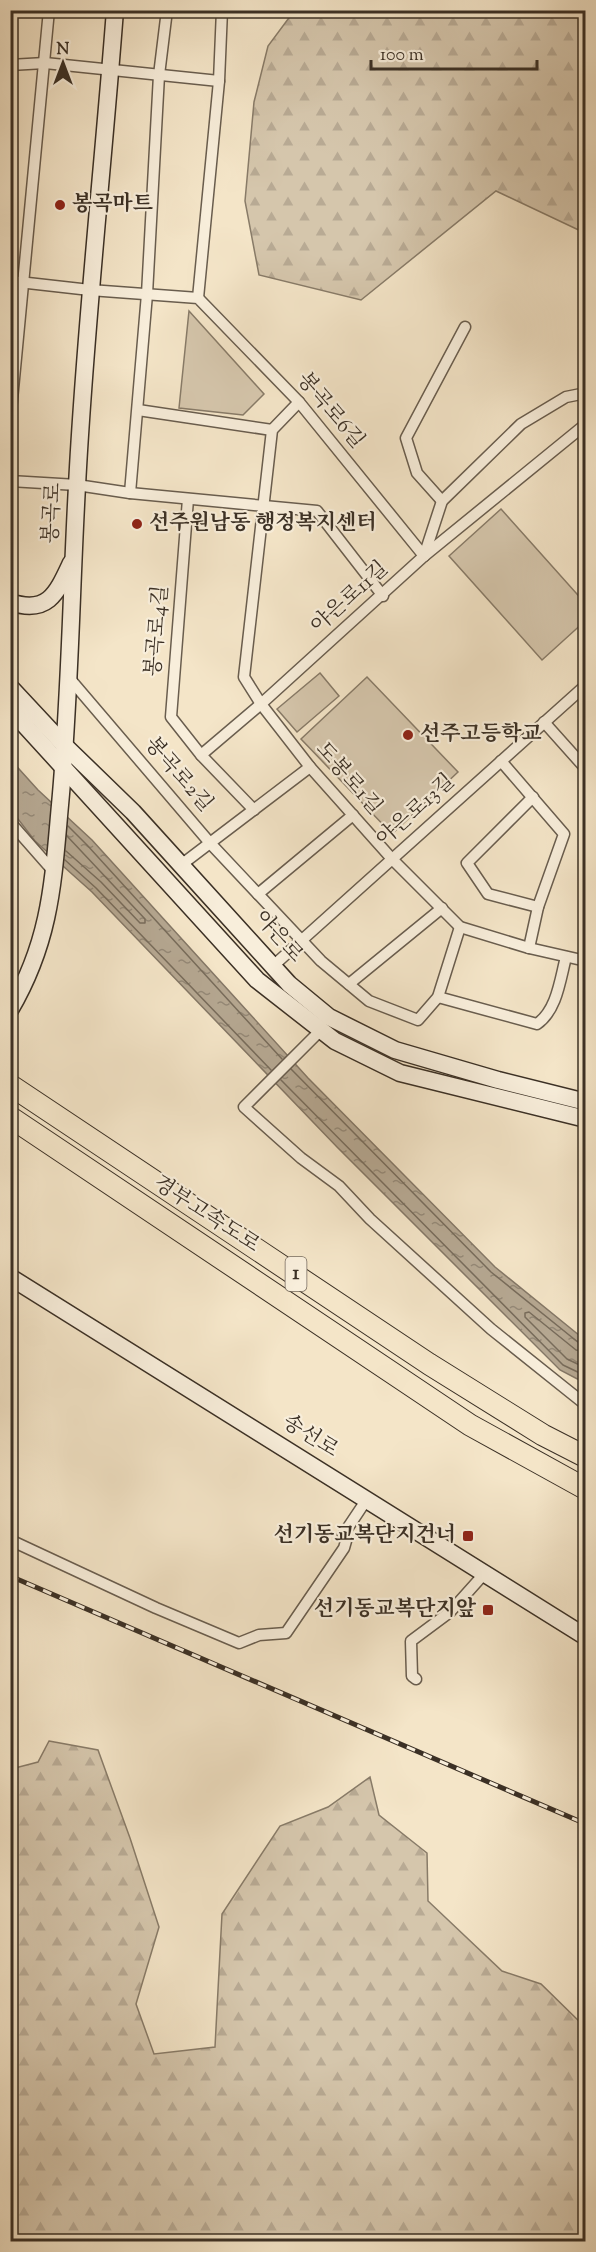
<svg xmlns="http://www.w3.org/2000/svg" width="596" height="2252" font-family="'Sorts Mill Goudy','Noto Serif KR',serif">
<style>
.green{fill:#d5c6ac;stroke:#887b68;stroke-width:1.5}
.forest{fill:url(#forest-firs);stroke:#887b68;stroke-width:1.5}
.water{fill:url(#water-ripples);stroke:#847766;stroke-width:1.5}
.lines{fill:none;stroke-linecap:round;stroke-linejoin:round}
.shore{stroke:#786c5b;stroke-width:1.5}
.street-casing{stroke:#695d4e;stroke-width:13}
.secondary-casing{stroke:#3b3025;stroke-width:19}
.highway-casing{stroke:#3b3025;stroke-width:23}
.street{stroke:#f8eedb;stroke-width:10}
.secondary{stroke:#f8eedb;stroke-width:16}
.highway{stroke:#f4e5c8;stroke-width:21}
.rail-casing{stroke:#3b3025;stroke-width:5}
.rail{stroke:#f8eedb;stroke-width:3;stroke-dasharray:9;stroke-linecap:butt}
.poi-dot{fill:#8f2418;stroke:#f8eedb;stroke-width:2}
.labels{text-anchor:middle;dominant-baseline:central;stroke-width:4.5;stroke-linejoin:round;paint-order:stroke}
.shield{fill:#f8eedb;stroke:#74695c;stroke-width:1.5}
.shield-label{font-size:20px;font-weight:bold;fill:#3b3025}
.poi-label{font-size:21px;font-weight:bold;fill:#3b3025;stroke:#f8eedb;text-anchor:start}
.street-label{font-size:21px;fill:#3b3025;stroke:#f8eedb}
</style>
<defs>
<pattern id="forest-firs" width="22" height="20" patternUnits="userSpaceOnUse" patternTransform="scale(1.5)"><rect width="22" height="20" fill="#d5c6ac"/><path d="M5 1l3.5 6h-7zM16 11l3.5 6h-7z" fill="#b8aa94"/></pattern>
<pattern id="water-ripples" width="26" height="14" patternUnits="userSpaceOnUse" patternTransform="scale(1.5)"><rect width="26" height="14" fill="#b5a791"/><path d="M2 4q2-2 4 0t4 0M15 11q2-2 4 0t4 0" fill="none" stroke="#948876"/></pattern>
</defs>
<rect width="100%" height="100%" fill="#f4e5c8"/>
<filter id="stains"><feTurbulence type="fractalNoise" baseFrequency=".00333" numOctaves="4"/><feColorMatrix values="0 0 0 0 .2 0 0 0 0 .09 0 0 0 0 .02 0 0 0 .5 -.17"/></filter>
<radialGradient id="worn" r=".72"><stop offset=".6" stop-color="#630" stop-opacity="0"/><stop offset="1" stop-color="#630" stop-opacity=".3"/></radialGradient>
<g class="green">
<polygon points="189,311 264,394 243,415 179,408"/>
<polygon points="501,509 585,603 585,621 542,660 449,556"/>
<polygon points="320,673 339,696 297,732 277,709"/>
<polygon points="367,677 458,772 392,834 301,739"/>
</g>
<g class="forest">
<polygon points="294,11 585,11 585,233 496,191 361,300 259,275 245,201 254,102 268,46"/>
<polygon points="49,1741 98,1750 130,1838 159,1927 136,2004 154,2054 215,2047 222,1914 280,1826 328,1807 370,1777 379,1815 427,1853 428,1901 502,1971 541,1984 585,2027 585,2241 11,2241 11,1769 38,1762"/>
</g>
<polygon class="water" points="10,759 38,790 92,840 308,1078 495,1267 585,1340 585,1383 560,1370 337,1147 92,892 35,841 11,810"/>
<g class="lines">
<g class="shore">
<polyline points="68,826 87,845 282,1059"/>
<polyline points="66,851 101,882 140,923 145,923 145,919 67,836"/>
<polyline points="65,860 96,888 271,1070"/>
<polyline points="291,1069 491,1272 579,1343 586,1344"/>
<polyline points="281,1080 563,1365 586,1376"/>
<polyline points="586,1352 576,1350 529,1312 525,1313 525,1317 567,1359 586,1368"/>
</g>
<defs>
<g id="street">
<polyline points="10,65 45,63 219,81"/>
<polyline points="10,281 90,290 198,298 299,402 424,556"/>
<polyline points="198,298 219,81 222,10"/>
<polyline points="299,402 272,430 244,677 261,704 310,767 392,859 460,927 529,948 586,961"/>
<polyline points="138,410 272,430"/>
<polyline points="10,421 49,10"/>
<polyline points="10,481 77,485 130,493 317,511 383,596"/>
<polyline points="130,493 147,294 159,75 167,10"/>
<polyline points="188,499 171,717 201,755"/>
<polyline points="442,501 417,473 406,438 465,327"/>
<polyline points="424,556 442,501 521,424 566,397 586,393"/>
<polyline points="70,679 210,843 321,961 369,1001 418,1020 438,997 460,927"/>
<polyline points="544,722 586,769"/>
<polyline points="501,761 564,834 538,907 529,948"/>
<polyline points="533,797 467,863 488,894 538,907"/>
<polyline points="254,810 201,755 261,704 424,556 586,424"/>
<polyline points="10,822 54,872"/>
<polyline points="181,865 310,767"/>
<polyline points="258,894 353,815"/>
<polyline points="273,966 586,685"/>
<polyline points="349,984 442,908"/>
<path d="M438,997L537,1024C557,1010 560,980 566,957"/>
<polyline points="321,1030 244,1107 301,1158 339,1186 370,1219 491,1329 586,1405"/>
<polyline points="10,1540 156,1608 239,1643 259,1635 286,1633 344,1548 346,1541 343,1535 367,1499"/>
<polyline points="416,1679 412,1676 411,1641 450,1612 484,1574"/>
</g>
<g id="secondary">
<path d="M10,602C48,615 57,593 71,563"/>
<polyline points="10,687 66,747 133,812 289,984 329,1017 395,1050 498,1080 586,1102"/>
<polyline points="10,709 257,980 335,1041 400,1073 586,1119"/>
<path d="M10,1010C51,940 53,882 60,805C70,698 71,593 77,486C85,327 103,169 115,10"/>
<polyline points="10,1277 586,1637"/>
</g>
<g id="highway">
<polyline points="10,1085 429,1364 543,1435 586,1457"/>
<polyline points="10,1117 470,1425 586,1489"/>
</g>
</defs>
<use href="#street" class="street-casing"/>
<use href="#secondary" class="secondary-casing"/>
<use href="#highway" class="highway-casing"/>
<use href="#street" class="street"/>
<use href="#secondary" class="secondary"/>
<use href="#highway" class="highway"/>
<defs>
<polyline id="rail" points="10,1576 586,1824"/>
</defs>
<use href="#rail" class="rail-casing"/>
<use href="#rail" class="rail"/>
</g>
<g class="poi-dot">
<circle cx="60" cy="205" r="6"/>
<circle cx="137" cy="524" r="6"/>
<circle cx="408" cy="735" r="6"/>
<rect x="462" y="1530" width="12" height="12" rx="3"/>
<rect x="482" y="1604" width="12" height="12" rx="3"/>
</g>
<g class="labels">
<rect class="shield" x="285.5" y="1257" width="21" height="34" rx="4.5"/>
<g class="shield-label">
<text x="296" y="1274">1</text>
</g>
<g class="poi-label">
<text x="72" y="205">봉곡마트</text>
<text x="149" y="524">선주원남동 행정복지센터</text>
<text x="420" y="735">선주고등학교</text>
<text x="456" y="1536" text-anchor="end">선기동교복단지건너</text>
<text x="476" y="1610" text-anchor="end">선기동교복단지앞</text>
</g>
<g class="street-label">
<text transform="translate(330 411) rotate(50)">봉곡로6길</text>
<text transform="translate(53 513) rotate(-87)">봉곡로</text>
<text transform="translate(350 598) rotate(-42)">야은로11길</text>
<text transform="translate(158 631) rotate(-85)">봉곡로4길</text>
<text transform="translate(178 775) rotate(49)">봉곡로2길</text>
<text transform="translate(348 779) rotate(49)">도봉로1길</text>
<text transform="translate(416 811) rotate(-42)">야은로13길</text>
<text transform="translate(278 937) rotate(48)">야은로</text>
<text transform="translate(206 1215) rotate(33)">경부고속도로</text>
<text transform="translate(310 1437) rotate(32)">송선로</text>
</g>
</g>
<rect width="596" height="2252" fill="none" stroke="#f4e5c8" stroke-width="36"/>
<rect x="12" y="12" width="572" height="2228" fill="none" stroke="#3b3025" stroke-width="3"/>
<rect x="18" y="18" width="560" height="2216" fill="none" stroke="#3b3025" stroke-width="1.5"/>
<g transform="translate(63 63)" stroke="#f8eedb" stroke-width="4.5" paint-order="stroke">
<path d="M0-4.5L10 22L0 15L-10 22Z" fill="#3b3025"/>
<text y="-9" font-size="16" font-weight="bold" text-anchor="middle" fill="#3b3025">N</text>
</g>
<path d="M371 60v9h166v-9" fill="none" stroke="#3b3025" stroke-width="3"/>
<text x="380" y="60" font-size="18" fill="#3b3025" stroke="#f8eedb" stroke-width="4.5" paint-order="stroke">100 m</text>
<rect width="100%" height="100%" filter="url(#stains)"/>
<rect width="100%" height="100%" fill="url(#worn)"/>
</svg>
